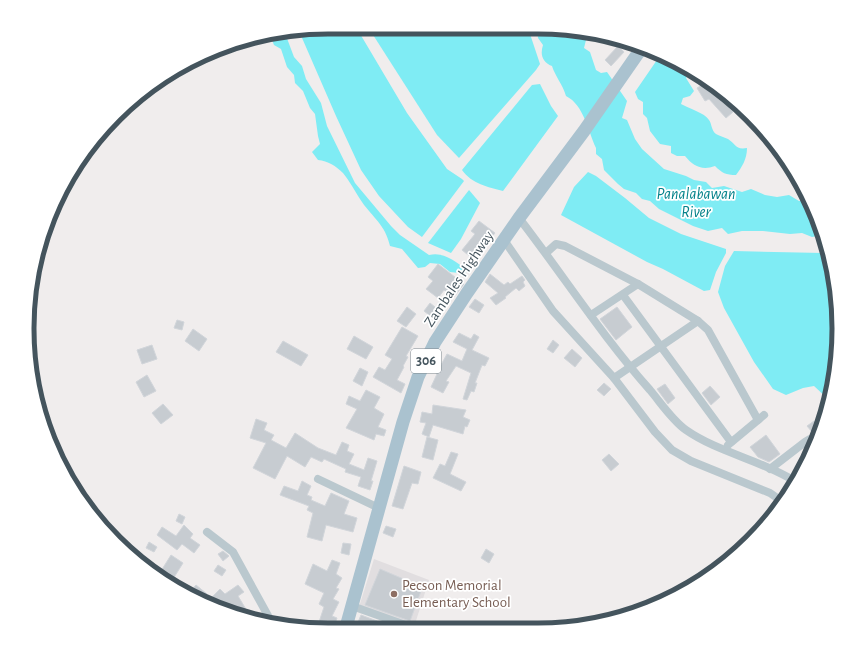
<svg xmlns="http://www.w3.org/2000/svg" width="866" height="657" font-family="'Alegreya Sans',sans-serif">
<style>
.education{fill:#e1dee0}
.water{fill:#7fecf4}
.building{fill:#c7ccd1;stroke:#d1d5da}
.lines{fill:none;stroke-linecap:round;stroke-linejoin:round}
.street{stroke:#bac8ce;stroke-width:8}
.primary{stroke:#aac2cf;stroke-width:13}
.education-dot{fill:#8d6e63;stroke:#fff;stroke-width:1.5}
.labels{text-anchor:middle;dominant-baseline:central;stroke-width:3.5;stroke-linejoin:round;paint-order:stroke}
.shield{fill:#fff;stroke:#7c878e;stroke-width:1}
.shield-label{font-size:14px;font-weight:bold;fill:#44545d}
.street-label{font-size:15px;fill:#44545d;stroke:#fff}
.education-label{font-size:15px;fill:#785e54;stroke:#fff;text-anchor:start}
.water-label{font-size:16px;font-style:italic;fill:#04828a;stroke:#fff}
.rim{fill:none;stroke:#44545d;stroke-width:5}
</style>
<rect width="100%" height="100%" fill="#f0eded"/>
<polygon class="education" points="374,559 429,580 414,627 359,607"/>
<g class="water">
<polygon points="328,27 356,27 407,113 447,169 462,179 464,181 422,237 408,227 379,196 361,170 336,116 299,31"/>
<polygon points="368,27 528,28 540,64 536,70 459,158 437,135"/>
<path d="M537,28H557L579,31L580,36L586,40L584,48L590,52L596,70L601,73L607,72L627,101L622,118L627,120L635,139L642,149L664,169L686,176L694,180L706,182L712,188L724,186L742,192L751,189L765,195L777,197L789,195L799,201L809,200L816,213L823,235L812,237L802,233L790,234L763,231H742L728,234L722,228L708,231L693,226L659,209L650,201L642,199L636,193L624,189L618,184L604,170L602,159L596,154V148C588,131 584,105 566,96C563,85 555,76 552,66C542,62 540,54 543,45L538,38Z"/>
<path d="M285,33L294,57L302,66L306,79L321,103L327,126L355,183L391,226L400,235L429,255C444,251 455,262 468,270L463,275L459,273L450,272L440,264L430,263L425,267L418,268L402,249L390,246C385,224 373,218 362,202C356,193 349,180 343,173C336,166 328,161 318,160L312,152L320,144L318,136L315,114L310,108L303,91L295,83L294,75L287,67L281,49L274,45L270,35Z"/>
<path d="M659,57L689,71L690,73L686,78L694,91L690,96L683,98L681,104C688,108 705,113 709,120C712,124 711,130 716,134C719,136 724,137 728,139C736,144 735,150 747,148C747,159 742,167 736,175C726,175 722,173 715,166C702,171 693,166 685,156H677L671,153V146L660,144L650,131L647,118L643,114V102L638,99L635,92Z"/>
<path d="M540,84L551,106L558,116L503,191C488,187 472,184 462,170L532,85Z"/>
<polygon points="588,172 596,176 625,198 649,218 681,234 726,249 726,253 716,272 710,290 704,291 663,269 647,262 561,215 574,187"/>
<polygon points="469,190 480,203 461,239 451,253 428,243"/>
<path d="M734,251L823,253L829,255C841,296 842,360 829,400L814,386L803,388L786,395L773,389L754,362L724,308L718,292L725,266Z"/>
</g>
<g class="building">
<polygon points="618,46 624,52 611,66 605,60"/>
<polygon points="707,82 715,94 720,90 735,104 729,108 733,112 726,118 709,99 705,101 697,88"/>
<polygon points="479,221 495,233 473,259 462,250 475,234 471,231"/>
<polygon points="438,264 464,284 454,297 444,290 438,298 426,289 433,281 428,277"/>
<polygon points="490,274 504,285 508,282 510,284 522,276 525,280 523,282 525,286 519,291 516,288 505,297 506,298 496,305 490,298 498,293 485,282"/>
<polygon points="475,299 484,305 479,313 469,307"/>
<polygon points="430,303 440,311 434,319 424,311"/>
<polygon points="407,307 416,314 406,327 397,321"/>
<polygon points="617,307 632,327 616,340 600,319"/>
<polygon points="177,320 184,322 182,330 174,328"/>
<polygon points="402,327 418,336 406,356 408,357 403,366 404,367 397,380 405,384 401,393 373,377 379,367 385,370 392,359 385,355"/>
<polygon points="193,329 207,339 199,351 185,341"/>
<polygon points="459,333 471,339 474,334 479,337 472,350 489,358 485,366 482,365 475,383 477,383 474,392 471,391 467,400 463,399 471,373 456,366 446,381 449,382 443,393 431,387 437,374 436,374 447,354 462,361 467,349 453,342"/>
<polygon points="354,336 373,347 366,359 347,349"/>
<polygon points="553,340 559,345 553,353 547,349"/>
<polygon points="283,341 308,355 301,366 276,352"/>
<polygon points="152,345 157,359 142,364 137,350"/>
<polygon points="572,349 582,358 575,367 564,358"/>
<polygon points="360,368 368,372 362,386 353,381"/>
<polygon points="147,375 156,391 144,397 136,382"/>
<polygon points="604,383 611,389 604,396 597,390"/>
<polygon points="665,384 675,398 668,404 657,389"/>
<polygon points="710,386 720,397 711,405 702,393"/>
<polygon points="366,390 380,397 374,408 384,414 378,427 386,430 384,436 376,434 374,440 346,428 357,409 346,404 349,396 360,401"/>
<polygon points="163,404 173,415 161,424 152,413"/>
<polygon points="433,405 466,410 463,417 470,420 467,427 465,426 463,434 433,425 429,437 422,434 426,423 420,422 422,412 432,414"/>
<polygon points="256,419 267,423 264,430 274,435 271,440 286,448 295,433 318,448 336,455 342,442 349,445 347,451 354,454 349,464 364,470 368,458 377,461 371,481 373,481 370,490 358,486 361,477 345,472 346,469 324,459 322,462 311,457 305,467 287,456 275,479 253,468 266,443 250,438"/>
<polygon points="814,421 818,426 812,432 807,426"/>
<polygon points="766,435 780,454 769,462 758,457 750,447"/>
<polygon points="427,437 438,440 433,460 422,457"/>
<polygon points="451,452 458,454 450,474 466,482 461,491 433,478 440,464 445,466"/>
<polygon points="609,454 619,464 611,471 602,460"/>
<polygon points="404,466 421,472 418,484 412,483 403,509 392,506"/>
<polygon points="302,481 311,486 307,495 312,497 311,500 325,506 331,493 349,501 344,514 357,518 353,532 326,525 322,541 307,537 313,513 307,510 309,506 280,495 284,486 298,491"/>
<polygon points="179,514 185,517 182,524 176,521"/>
<polygon points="184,525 193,534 190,538 200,545 194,553 182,544 177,550 157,535 162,527 176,536"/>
<polygon points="386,526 396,529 393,537 383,533"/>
<polygon points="149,542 157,547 154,552 146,548"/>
<polygon points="343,543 351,544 349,555 341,553"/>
<polygon points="486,549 494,554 489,563 481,558"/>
<polygon points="223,551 229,556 223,561 218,554"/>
<polygon points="171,555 183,563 173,579 161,571"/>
<polygon points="332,560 340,563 336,574 342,578 336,588 339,589 333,599 339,602 332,616 337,618 334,627 319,622 324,607 319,604 324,593 305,584 313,564 327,571"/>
<polygon points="218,565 226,570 222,576 214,571"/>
<polygon points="380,569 408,581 406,585 421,591 410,621 365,605"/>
<polygon points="196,585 207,594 201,600 188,594"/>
<polygon points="238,585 244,592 238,596 247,611 245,612 249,618 236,615 232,608 227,612 218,608 220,606 212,597 220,589 225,594"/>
<polygon points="361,615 377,621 375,627 356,627"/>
</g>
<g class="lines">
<g class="street">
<path d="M519,218C563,275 602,336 650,390C661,403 672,420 686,430C719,453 762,460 796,482"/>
<polyline points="504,240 553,311 614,378 655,432 672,450 691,461 770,493 783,502"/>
<polyline points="546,253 556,244 565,246 638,284 698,321 708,330 758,420"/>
<polyline points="623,295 731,442"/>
<polyline points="591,315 638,284"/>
<polyline points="614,378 698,321"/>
<polyline points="728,445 764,415"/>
<polyline points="770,469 805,442 810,439 817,441"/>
<polyline points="318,479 379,508"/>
<polyline points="207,532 233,552 272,623"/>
<polyline points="352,606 411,627"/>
</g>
<polyline class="primary" points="346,627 403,422 418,377 435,342 467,293 519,218 584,131 641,49"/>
</g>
<circle class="education-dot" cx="394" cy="594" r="4"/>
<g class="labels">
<rect class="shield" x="411" y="349" width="30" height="24" rx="3"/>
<g class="shield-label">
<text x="426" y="361">306</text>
</g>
<g class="street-label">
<text transform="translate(459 279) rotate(-56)">Zambales Highway</text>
</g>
<g class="education-label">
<text x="402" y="585">Pecson Memorial<tspan x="402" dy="17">Elementary School</tspan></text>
</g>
<g class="water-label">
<text x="696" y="194">Panalabawan<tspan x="696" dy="18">River</tspan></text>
</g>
</g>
<path d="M0 0H866V657H0ZM328 34H538A294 294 0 0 1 832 328V329A294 294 0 0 1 538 623H328A294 294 0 0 1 34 329V328A294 294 0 0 1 328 34Z" fill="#fff" fill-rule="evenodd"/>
<path class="rim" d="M328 34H538A294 294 0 0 1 832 328V329A294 294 0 0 1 538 623H328A294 294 0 0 1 34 329V328A294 294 0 0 1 328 34Z"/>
</svg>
